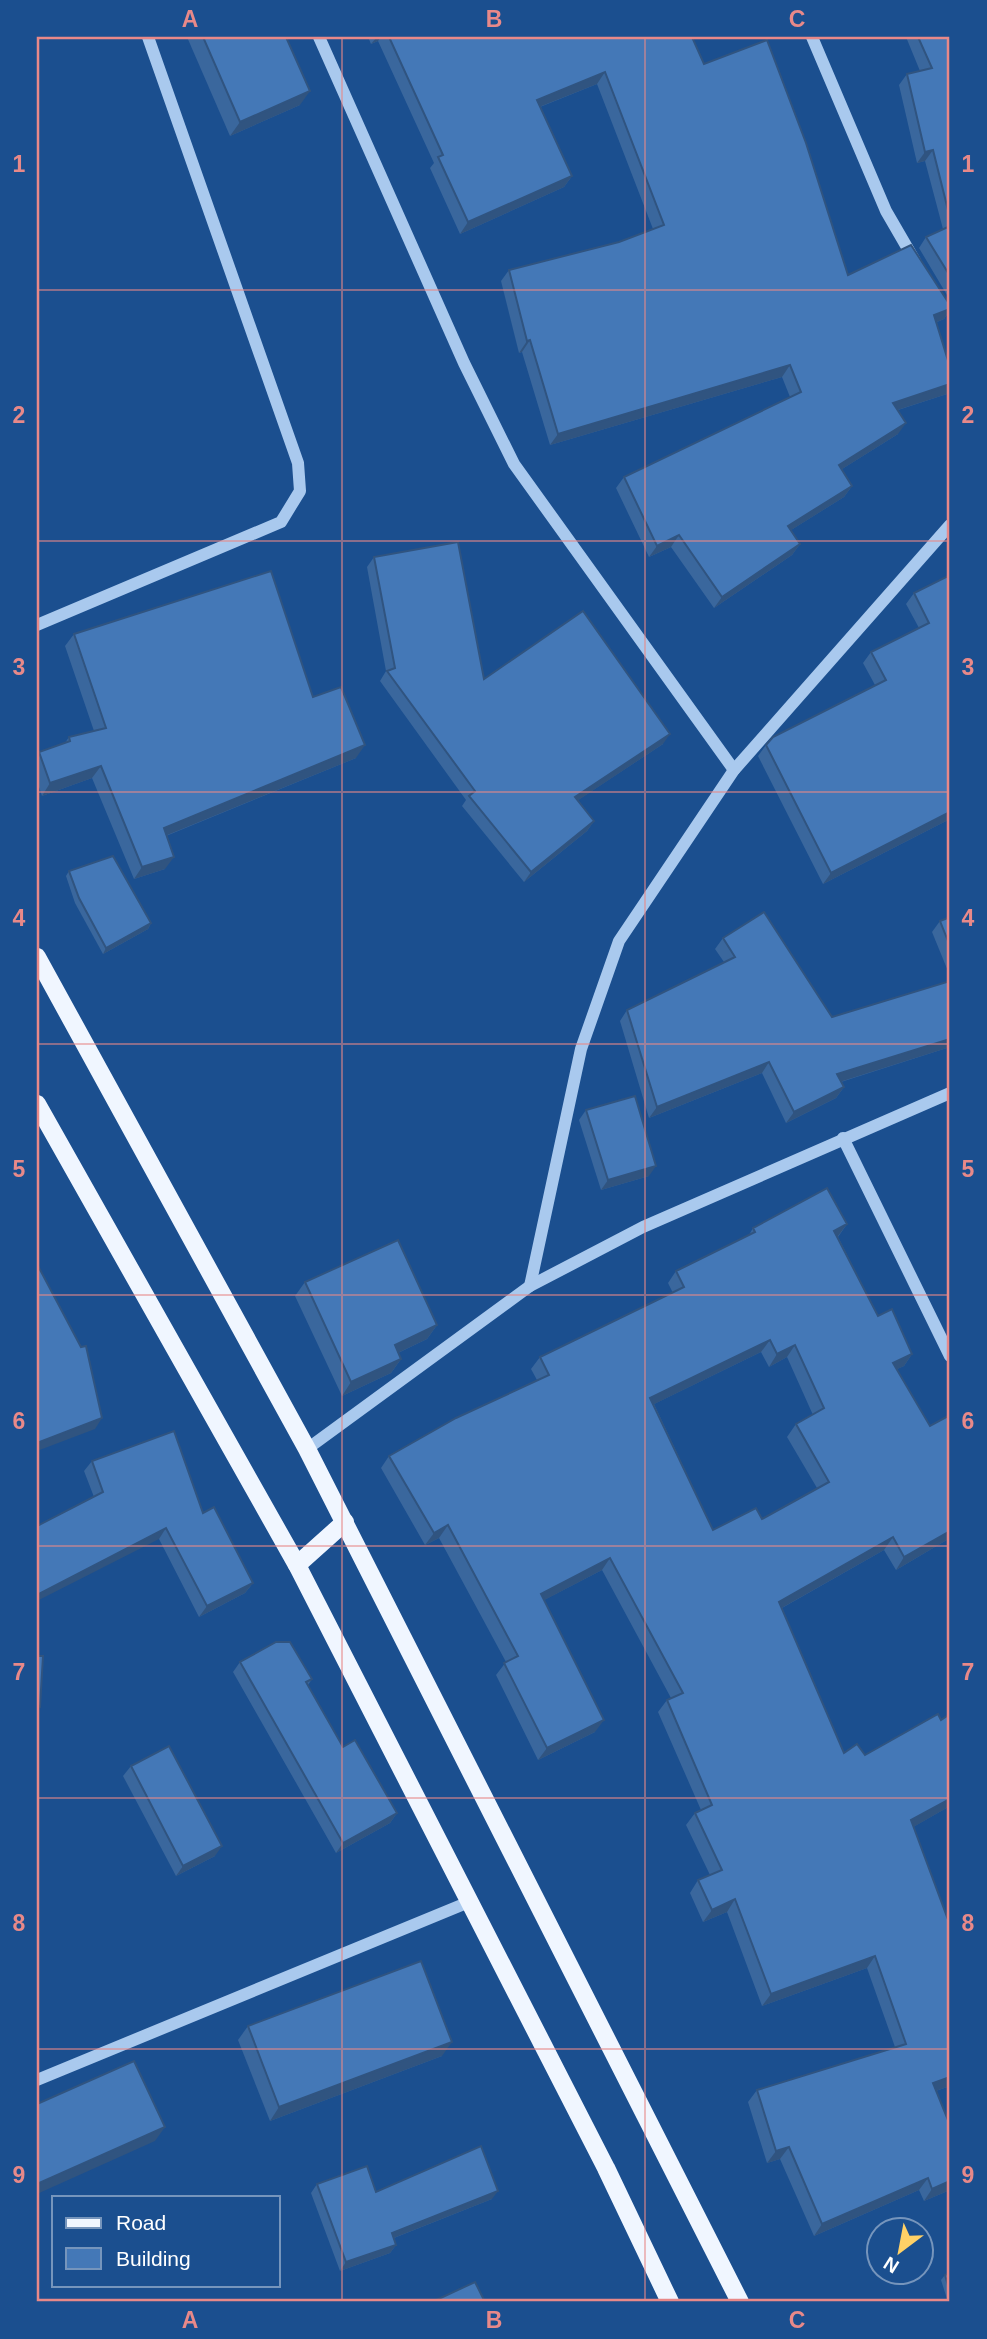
<svg xmlns="http://www.w3.org/2000/svg" width="987" height="2339" font-family="Arial,sans-serif">
<style>
.lines{fill:none;stroke-linecap:round;stroke-linejoin:round}
.minor{stroke:#a9c9ee;stroke-width:12}
.major{stroke:#f0f6ff;stroke-width:18}
.wall{fill:#3a679d;fill-rule:evenodd}
.shaded-wall{fill:#305480}
.building{fill:#4478b7;stroke:#305480;stroke-width:2;fill-rule:evenodd}
.grid{fill:none;stroke:#e88989;stroke-width:2;stroke-opacity:0.55}
.neatline{fill:none;stroke:#e88989;stroke-width:2.5}
.grid-label{font-size:23px;text-anchor:middle;font-weight:bold;fill:#e88989}
</style>
<rect width="100%" height="100%" fill="#1b4f8f"/>
<g class="lines">
<g class="minor">
<polyline points="319,37 464,363 514,464 734,770"/>
<polyline points="812,37 886,211 915,261"/>
<polyline points="37,625 281,522 300,491 298,463 148,37"/>
<polyline points="843,1138 950,1356"/>
<polyline points="530,1286 581,1049 619,941 734,770 950,525"/>
<polyline points="307,1449 530,1286 643,1227 950,1093"/>
<polyline points="37,2080 469,1902"/>
</g>
<g class="major">
<polyline points="37,957 307,1449 740,2302"/>
<polyline points="37,1104 297,1565 606,2168 670,2302"/>
<polyline points="297,1565 345,1522"/>
</g>
</g>
<g class="wall">
<polygon points="187,37 286,37 300,105 230,136"/>
<polygon points="368,37 692,37 704,64 848,275 950,305 950,310 944,319 937,322 947,394 898,410 898,434 842,469 852,486 844,497 791,530 800,544 792,555 714,608 671,547 649,557 616,488 624,477 790,397 782,377 550,445 522,352 519,353 501,281 509,270 619,242 653,229 597,84 540,107 572,176 564,187 460,234 430,168 434,163 378,41 371,44"/>
<polygon points="906,37 950,37 950,300 919,248 926,237 943,229 925,161 917,163 899,85 907,74 920,71"/>
<polygon points="374,557 484,679 663,744 578,800 594,821 587,831 524,882 462,806 466,800 380,681 386,671 367,567"/>
<polygon points="950,575 950,819 823,884 758,756 766,745 875,685 863,663 871,652 919,628 906,604 914,593"/>
<polygon points="74,634 313,697 356,758 166,836 165,869 134,879 92,778 42,796 37,781 37,755 39,752 65,743 69,737 94,731 65,646"/>
<polygon points="69,871 151,923 148,929 103,954 75,903 66,876"/>
<polygon points="950,917 950,976 932,932 940,921"/>
<polygon points="723,938 832,1017 950,981 950,1047 841,1082 844,1087 836,1098 786,1123 762,1073 649,1118 620,1021 627,1010 724,962 715,949"/>
<polygon points="586,1110 649,1176 601,1190 579,1120"/>
<path d="M847,1224L838,1237L878,1316L912,1354L904,1366L897,1369L950,1538L896,1570L884,1550L782,1608L844,1753L865,1755L950,1806L913,1827L950,1925V2086L936,2091L950,2125V2190L924,2201L919,2190L814,2236L780,2159L767,2163L748,2102L757,2090L895,2047L867,1968L762,2006L727,1912L703,1922L690,1893L698,1880L710,1875L686,1825L695,1813L701,1810L658,1712L667,1700L671,1698L602,1570L544,1600L595,1732L538,1760L496,1675L506,1662L439,1538L425,1545L381,1468L389,1456L537,1380L531,1369L540,1357L673,1293L668,1283L676,1271L749,1235L753,1228ZM761,1352L769,1367L787,1357L813,1415L796,1424L787,1437L817,1488L762,1519L713,1530L654,1404Z"/>
<polygon points="305,1282 437,1325 427,1339 398,1353 401,1359 391,1373 342,1396 295,1296"/>
<polygon points="92,1461 203,1513 253,1583 245,1593 199,1617 159,1539 94,1497 84,1471"/>
<polygon points="240,1662 312,1679 308,1685 343,1747 397,1813 390,1823 336,1853 233,1672"/>
<polygon points="131,1766 215,1856 176,1876 123,1776"/>
<polygon points="248,2026 442,2056 270,2121 238,2040"/>
<polygon points="317,2184 376,2192 492,2199 394,2238 396,2245 390,2253 340,2271 311,2193"/>
<polygon points="950,2273 950,2302 948,2302 941,2280 945,2275"/>
</g>
<g class="shaded-wall">
<polygon points="377,37 381,37 378,41 371,44"/>
<polygon points="605,72 597,84 529,111 537,100"/>
<polygon points="310,91 300,105 230,136 240,122"/>
<polygon points="933,150 925,161 917,163 925,152"/>
<polygon points="572,176 564,187 460,234 468,222"/>
<polygon points="950,309 950,310 944,319 927,326 934,315"/>
<polygon points="530,340 522,352 519,353 527,341"/>
<polygon points="790,365 782,377 550,445 558,434"/>
<polygon points="950,384 950,390 947,394 885,414 893,403"/>
<polygon points="906,423 898,434 831,476 839,465"/>
<polygon points="852,486 844,497 780,537 788,526"/>
<polygon points="679,535 671,547 649,557 657,546"/>
<polygon points="800,544 792,555 714,608 722,597"/>
<polygon points="670,734 663,744 568,807 575,797"/>
<polygon points="365,745 356,758 155,840 164,828"/>
<polygon points="101,766 92,778 42,796 50,783"/>
<polygon points="950,812 950,819 823,884 831,873"/>
<polygon points="594,821 587,831 524,882 531,872"/>
<polygon points="174,857 165,869 134,879 142,867"/>
<polygon points="151,923 148,929 103,954 106,948"/>
<polygon points="950,1039 950,1047 830,1085 837,1074"/>
<polygon points="769,1062 762,1073 649,1118 657,1107"/>
<polygon points="844,1087 836,1098 786,1123 794,1112"/>
<polygon points="656,1166 649,1176 601,1190 608,1180"/>
<polygon points="847,1224 838,1236 826,1243 834,1231"/>
<polygon points="437,1325 427,1339 385,1359 395,1345"/>
<polygon points="770,1340 761,1352 642,1410 650,1398"/>
<polygon points="795,1345 787,1357 769,1367 777,1354"/>
<polygon points="912,1354 904,1366 885,1375 893,1363"/>
<polygon points="401,1359 391,1373 342,1396 351,1382"/>
<polygon points="102,1418 95,1429 37,1451 37,1443"/>
<polygon points="448,1525 439,1538 425,1545 434,1533"/>
<polygon points="166,1528 159,1539 37,1601 37,1595"/>
<polygon points="950,1531 950,1538 896,1570 904,1557"/>
<polygon points="893,1537 884,1550 771,1614 779,1602"/>
<polygon points="610,1558 602,1570 533,1606 541,1594"/>
<polygon points="253,1583 245,1593 199,1617 207,1606"/>
<polygon points="604,1720 595,1732 538,1760 547,1748"/>
<polygon points="950,1799 950,1806 903,1833 911,1820"/>
<polygon points="397,1813 390,1823 336,1853 343,1843"/>
<polygon points="222,1846 215,1856 176,1876 183,1866"/>
<polygon points="735,1899 727,1912 703,1922 712,1910"/>
<polygon points="875,1956 867,1968 762,2006 771,1994"/>
<polygon points="452,2042 442,2056 270,2121 279,2107"/>
<polygon points="950,2077 950,2086 924,2095 933,2083"/>
<polygon points="165,2127 155,2141 37,2194 37,2184"/>
<polygon points="789,2147 780,2159 767,2163 776,2151"/>
<polygon points="928,2178 919,2190 814,2236 822,2224"/>
<polygon points="950,2181 950,2190 924,2201 932,2189"/>
<polygon points="498,2191 492,2199 386,2241 392,2233"/>
<polygon points="396,2245 390,2253 340,2271 346,2262"/>
</g>
<g class="building">
<polygon points="203,37 286,37 310,91 240,122"/>
<polygon points="389,37 692,37 704,64 767,40 806,143 848,275 911,245 950,305 950,309 934,315 950,367 950,384 893,403 906,423 839,465 852,486 788,526 800,544 722,597 679,535 657,546 624,477 801,392 790,365 558,434 530,340 527,341 509,270 619,242 664,225 605,72 537,100 572,176 468,222 438,157 443,155"/>
<polygon points="918,37 950,37 950,218 933,150 925,152 907,74 932,68"/>
<polygon points="950,226 950,276 926,237"/>
<polygon points="458,542 484,679 583,611 670,734 575,797 594,821 531,872 469,796 475,791 387,671 395,668 374,557"/>
<polygon points="271,571 313,697 341,687 365,745 164,828 174,857 142,867 101,766 50,783 39,752 70,741 69,737 106,728 74,634"/>
<polygon points="950,575 950,812 831,873 766,745 773,737 886,680 871,652 929,623 914,593"/>
<polygon points="113,856 151,923 106,948 79,898 69,871"/>
<polygon points="764,912 832,1017 950,981 950,1039 837,1074 844,1087 794,1112 769,1062 657,1107 627,1010 735,957 723,938"/>
<polygon points="950,917 950,946 940,921"/>
<polygon points="635,1096 656,1166 608,1180 586,1110"/>
<path d="M827,1188L847,1224L834,1231L878,1316L892,1309L912,1354L893,1363L930,1426L950,1415V1531L904,1557L893,1537L779,1602L844,1753L857,1744L865,1755L938,1714L941,1720L950,1714V1799L911,1820L950,1925V2077L933,2083L950,2125V2181L932,2189L928,2178L822,2224L789,2147L776,2151L757,2090L906,2044L875,1956L771,1994L735,1899L712,1910L698,1880L722,1870L695,1813L712,1805L667,1700L683,1693L610,1558L541,1594L604,1720L547,1748L504,1663L518,1656L448,1525L434,1533L389,1456L456,1418L549,1375L540,1357L684,1287L676,1271L755,1232L753,1228ZM770,1340L777,1354L795,1345L824,1408L796,1424L829,1482L762,1519L756,1508L713,1530L650,1398Z"/>
<polygon points="398,1240 437,1325 395,1345 401,1359 351,1382 305,1282"/>
<polygon points="37,1264 81,1347 86,1346 102,1418 37,1443"/>
<polygon points="174,1431 203,1513 214,1507 253,1583 207,1606 166,1528 37,1595 37,1526 103,1492 92,1461"/>
<polygon points="276,1642 290,1642 312,1679 306,1682 343,1747 355,1740 397,1813 343,1843 240,1662"/>
<polygon points="37,1656 43,1656 40,1707 37,1706"/>
<polygon points="169,1746 222,1846 183,1866 131,1766"/>
<polygon points="421,1961 452,2042 279,2107 248,2026"/>
<polygon points="134,2061 165,2127 37,2184 37,2104"/>
<polygon points="481,2146 498,2191 392,2233 396,2245 346,2262 317,2184 367,2166 376,2192"/>
<polygon points="950,2273 950,2292 945,2275"/>
<polygon points="475,2282 485,2302 432,2302"/>
</g>
<path class="grid" d="M342,37V2302M645,37V2302M37,290H950M37,541H950M37,792H950M37,1044H950M37,1295H950M37,1546H950M37,1798H950M37,2049H950"/>
<rect width="987" height="2339" fill="none" stroke="#1b4f8f" stroke-width="77"/>
<rect x="52" y="2196" width="228" height="91" fill="#1b4f8f" stroke="#7695bc" stroke-width="2"/>
<rect x="66" y="2218" width="35" height="10" fill="#f0f6ff" stroke="#7695bc" stroke-width="2"/>
<text x="116" y="2230" font-size="21" fill="#ffffff">Road</text>
<rect x="66" y="2248" width="35" height="21" fill="#4478b7" stroke="#7695bc" stroke-width="2"/>
<text x="116" y="2266" font-size="21" fill="#ffffff">Building</text>
<g transform="translate(900 2251) rotate(212)"><circle r="33" fill="#1b4f8f" stroke="#7695bc" stroke-width="2"/>
<path d="M0-5L12 26L0 18L-12 26Z" fill="#ffd166"/>
<text y="-10" font-size="19" font-weight="bold" text-anchor="middle" fill="#ffffff">N</text>
</g>
<rect x="38" y="38" width="910" height="2262" class="neatline"/>
<g class="grid-label">
<text x="190" y="27">A</text>
<text x="494" y="27">B</text>
<text x="797" y="27">C</text>
<text x="19" y="172">1</text>
<text x="968" y="172">1</text>
<text x="19" y="423">2</text>
<text x="968" y="423">2</text>
<text x="19" y="675">3</text>
<text x="968" y="675">3</text>
<text x="19" y="926">4</text>
<text x="968" y="926">4</text>
<text x="19" y="1177">5</text>
<text x="968" y="1177">5</text>
<text x="19" y="1429">6</text>
<text x="968" y="1429">6</text>
<text x="19" y="1680">7</text>
<text x="968" y="1680">7</text>
<text x="19" y="1931">8</text>
<text x="968" y="1931">8</text>
<text x="19" y="2183">9</text>
<text x="968" y="2183">9</text>
<text x="190" y="2328">A</text>
<text x="494" y="2328">B</text>
<text x="797" y="2328">C</text>
</g>
</svg>
